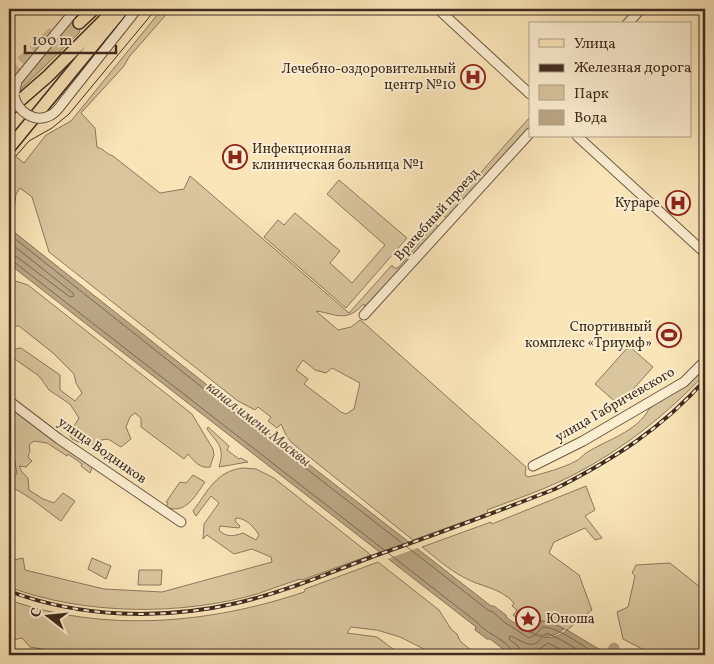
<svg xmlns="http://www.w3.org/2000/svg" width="714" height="664" font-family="Vollkorn,serif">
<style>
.green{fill:#dac69e;stroke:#8c795e;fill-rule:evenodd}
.water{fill:#baa684;stroke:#89755c}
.pier{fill:#fae5b8}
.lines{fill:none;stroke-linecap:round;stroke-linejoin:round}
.shore{stroke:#7c6952;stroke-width:1}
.river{stroke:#baa684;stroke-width:11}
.major-tunnel{stroke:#d5c099;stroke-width:11;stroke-dasharray:11 5.5;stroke-linecap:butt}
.minor-casing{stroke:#6e5a45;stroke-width:11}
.major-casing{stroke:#3f2c1f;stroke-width:14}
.minor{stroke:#fceed1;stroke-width:9}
.major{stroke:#fae5b8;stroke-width:11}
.tram{stroke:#3f2c1f;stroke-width:1}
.rail-casing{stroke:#3f2c1f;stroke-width:4}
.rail{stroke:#fceed1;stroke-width:2;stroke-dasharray:5.5;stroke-linecap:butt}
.minor-bridge-casing{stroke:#6e5a45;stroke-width:11;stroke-linecap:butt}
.minor-bridge{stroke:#fceed1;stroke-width:9}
.labels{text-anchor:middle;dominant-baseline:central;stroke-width:4;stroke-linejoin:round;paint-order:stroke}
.poi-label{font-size:14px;fill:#3f2c1f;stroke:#fceed1;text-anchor:end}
.street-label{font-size:14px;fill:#3f2c1f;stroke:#fceed1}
.water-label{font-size:15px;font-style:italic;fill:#64513d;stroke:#fceed1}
</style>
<rect width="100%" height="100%" fill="#fae5b8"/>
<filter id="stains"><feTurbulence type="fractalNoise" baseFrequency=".004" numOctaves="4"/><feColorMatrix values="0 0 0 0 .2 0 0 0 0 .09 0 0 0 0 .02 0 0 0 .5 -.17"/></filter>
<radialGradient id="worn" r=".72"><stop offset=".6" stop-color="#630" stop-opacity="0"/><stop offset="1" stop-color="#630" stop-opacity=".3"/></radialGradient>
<g class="green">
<polygon points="80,9 84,9 73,20 80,28 79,33 18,92 19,85"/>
<path d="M162,9H171L129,57L124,66L81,113L95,128L97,147C104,149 106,154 113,156L160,193L184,189L190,176L349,313L392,265L394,268H398L435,224L440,228L365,308L364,304C360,307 356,312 351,314C340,319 327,312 316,311L338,330L351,327L360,320L364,323L526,467L525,475L528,477C542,474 563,468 576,461C580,459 582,456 586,453C606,440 637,432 649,409L705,365V374C667,414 625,448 575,474C547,489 516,499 487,510L488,513L413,540L292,443L287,437L281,424L277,428L268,421L271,417L258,407L255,410L238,401L49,252L32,197L20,188L16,194L13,218L11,200L9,196V151L24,163L46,135L71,121ZM303,360L315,370L326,373L332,368L360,383L354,409L346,414L341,412L304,384L308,379L296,370Z"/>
<polygon points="530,117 530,126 447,219 443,215"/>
<polygon points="339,180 407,238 346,308 264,237 278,220 284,225 295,213 340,251 330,263 352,283 385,245 327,194"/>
<path d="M9,279L28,285L33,289L192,414L213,449L214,455L210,467C200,469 194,461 188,454L184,459L141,427V418L135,413L130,417L126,427L131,439L121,447L108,439L101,440L96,450L72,439L69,434L79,418L70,404L49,390L39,376L9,355V350L21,348L60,375V390L75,401L82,393L76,383L74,374L53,353L19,326H9Z"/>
<polygon points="629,346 653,367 619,405 595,384"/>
<path d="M9,403L93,465L90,473L81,466L82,464L68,454L67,456L47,443L34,441L29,445L30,451L28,457L32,461L26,467L19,466L22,472L28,478L29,490L43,499L54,503L63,493L75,501L61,521C45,510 30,496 13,488L11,477L17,474L13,450L9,438Z"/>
<path d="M208,427L229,446L227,450L239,459L241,458L248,462L219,467C225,447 218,444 207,429Z"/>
<path d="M243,468L256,469L274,478L371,555L302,580L300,579C285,584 271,589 257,594C181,616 83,615 9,587V561L23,558L25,570L104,589L162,592L272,562L271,557L252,549L234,554L207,535L203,539L204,524L219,503L211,496L196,516L193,511C208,491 216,471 243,468ZM236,518C246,518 254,527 259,535L256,540L243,533C234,536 227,538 219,530L220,526L239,528L240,526L235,521Z"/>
<path d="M193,475L205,482C195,496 186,515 166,507L168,503L166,502L180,482L186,483Z"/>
<path d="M586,486L595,510L585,516L602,538L595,540L585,528L554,542L549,553L579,575L592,610L567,630L550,622L541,621L530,633L516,624L519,620L513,615L517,610L512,606L514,603C500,587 480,587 463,577C448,569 435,557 422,547L491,522L492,524Z"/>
<polygon points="92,558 111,566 106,579 88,569"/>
<path d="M378,562L439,610L451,629L457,634L460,641L477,655H431L422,648L400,637L377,630L351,627L347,633L377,637L401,655L71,654L30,647L22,638L9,641V600C105,633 209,624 304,592L305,589Z"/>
<polygon points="670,563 705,591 705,655 654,655 623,639 617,612 628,607 635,576 632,573 636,565"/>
<polygon points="139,570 162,570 161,585 138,585"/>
</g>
<g class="water">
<path d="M9,228L216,392L491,606H494L506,615L507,618C525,630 546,648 567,630L609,655H511L490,639H487L475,630L476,627L9,264Z"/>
<path d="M541,621L550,622L564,629C554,638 543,638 531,632Z"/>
</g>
<polygon class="pier" points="411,541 420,547 385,560 377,553"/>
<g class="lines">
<g class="shore">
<path d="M9,234L213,396L488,610L493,612L504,622L529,638L534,636L543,627C558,627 584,647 598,655"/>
<polyline points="9,242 73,293 74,296 70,297 17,257 9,254"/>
<path d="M9,261L14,262L478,623C486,634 512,642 514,655"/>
<path d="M520,655L519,647L509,639L510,636C519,638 528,649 538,642C541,639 543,635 547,633L565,642L586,655"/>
<polyline points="528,655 529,652 538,650 548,643 572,655"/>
</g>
<polyline class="river" points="611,655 614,648"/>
<g class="major-tunnel">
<polyline points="9,73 55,30"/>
<polyline points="9,90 48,55 79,23"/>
</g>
<defs>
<g id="minor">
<polyline points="438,9 530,94"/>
<polyline points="627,24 641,9"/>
<polyline points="14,96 17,81 76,9"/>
<polyline points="65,100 137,9"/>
<polyline points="577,136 705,253"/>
<polyline points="364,315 530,133"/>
<polyline points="9,401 59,439 181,522"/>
<polyline points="533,466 583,441 684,382 705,361"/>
</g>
<g id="major">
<polyline points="79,23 94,9"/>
<polyline points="9,110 48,76 115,9"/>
<polyline points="9,148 123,9"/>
</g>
</defs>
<use href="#minor" class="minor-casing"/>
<use href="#major" class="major-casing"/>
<use href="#minor" class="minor"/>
<use href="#major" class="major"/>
<polyline class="tram" points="16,156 29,141 52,128 69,114 156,9"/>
<defs>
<path id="rail" d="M9,591C80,618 163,620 237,603C285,592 331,572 377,555C437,534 496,512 555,489C614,459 661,429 705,380"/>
</defs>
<use href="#rail" class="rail-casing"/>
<use href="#rail" class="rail"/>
<defs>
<path id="minor-bridge" d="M14,96C18,112 35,124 51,115C57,112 61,105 65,100"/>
</defs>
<use href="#minor-bridge" class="minor-bridge-casing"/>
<use href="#minor-bridge" class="minor-bridge"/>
</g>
<defs>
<symbol id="hospital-ring" viewBox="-11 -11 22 22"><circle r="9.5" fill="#fceed1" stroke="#8f2418" stroke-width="1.5"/><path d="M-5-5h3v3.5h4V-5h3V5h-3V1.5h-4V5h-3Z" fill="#8f2418"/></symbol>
<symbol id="stadium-ring" viewBox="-11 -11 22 22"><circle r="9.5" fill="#fceed1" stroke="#8f2418" stroke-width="1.5"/><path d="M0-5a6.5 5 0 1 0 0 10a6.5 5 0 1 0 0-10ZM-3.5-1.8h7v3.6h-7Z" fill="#8f2418"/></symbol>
<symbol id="sight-ring" viewBox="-11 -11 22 22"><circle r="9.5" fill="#fceed1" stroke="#8f2418" stroke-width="1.5"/><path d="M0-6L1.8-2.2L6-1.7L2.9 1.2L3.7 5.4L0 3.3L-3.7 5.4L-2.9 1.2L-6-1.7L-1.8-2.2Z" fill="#8f2418"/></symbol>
</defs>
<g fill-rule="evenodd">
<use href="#hospital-ring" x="459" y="63" width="28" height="28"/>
<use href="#hospital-ring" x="221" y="143" width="28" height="28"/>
<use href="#hospital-ring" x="664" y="189" width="28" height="28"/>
<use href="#stadium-ring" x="655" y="321" width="28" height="28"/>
<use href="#sight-ring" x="514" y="605" width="28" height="28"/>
</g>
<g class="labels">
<g class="poi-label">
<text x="456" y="69">Лечебно-оздоровительный<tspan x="456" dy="16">центр №10</tspan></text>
<text x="252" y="149" text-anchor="start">Инфекционная<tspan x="252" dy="16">клиническая больница №1</tspan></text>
<text x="660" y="203">Кураре</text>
<text x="652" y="327">Спортивный<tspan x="652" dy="16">комплекс «Триумф»</tspan></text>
<text x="546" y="619" text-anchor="start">Юноша</text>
</g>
<g class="street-label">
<text transform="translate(437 215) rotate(-48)">Врачебный проезд</text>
<text transform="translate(615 405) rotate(-30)">улица Габричевского</text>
<text transform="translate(102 451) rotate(35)">улица Водников</text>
</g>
<g class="water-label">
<text transform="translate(258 425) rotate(38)">канал имени Москвы</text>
</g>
</g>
<rect width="714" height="664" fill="none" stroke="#fae5b8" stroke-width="30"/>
<rect x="10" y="10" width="694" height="644" fill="none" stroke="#3f2c1f" stroke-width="2.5"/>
<rect x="15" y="15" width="684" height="634" fill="none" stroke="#3f2c1f"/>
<rect x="529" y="22" width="162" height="115" fill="#fceed1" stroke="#b0a08a"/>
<rect x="539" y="39" width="25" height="8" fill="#fae5b8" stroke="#b0a08a"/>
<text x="574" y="48" font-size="15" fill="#3f2c1f">Улица</text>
<rect x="539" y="64" width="25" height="8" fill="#3f2c1f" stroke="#b0a08a"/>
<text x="574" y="72" font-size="15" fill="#3f2c1f">Железная дорога</text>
<rect x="539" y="85" width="25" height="15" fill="#dac69e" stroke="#b0a08a"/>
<text x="574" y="98" font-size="15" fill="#3f2c1f">Парк</text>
<rect x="539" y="110" width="25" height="15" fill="#baa684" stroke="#b0a08a"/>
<text x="574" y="122" font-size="15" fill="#3f2c1f">Вода</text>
<g transform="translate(48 616) rotate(286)" stroke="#fceed1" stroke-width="4" paint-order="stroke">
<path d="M0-4L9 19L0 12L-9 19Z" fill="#3f2c1f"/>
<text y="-8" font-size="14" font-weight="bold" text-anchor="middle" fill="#3f2c1f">С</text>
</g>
<path d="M25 45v8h91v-8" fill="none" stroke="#3f2c1f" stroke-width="2.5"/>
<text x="32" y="45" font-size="15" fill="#3f2c1f" stroke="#fceed1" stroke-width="4" paint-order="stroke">100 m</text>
<rect width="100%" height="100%" filter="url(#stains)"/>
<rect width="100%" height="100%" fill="url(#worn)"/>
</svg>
